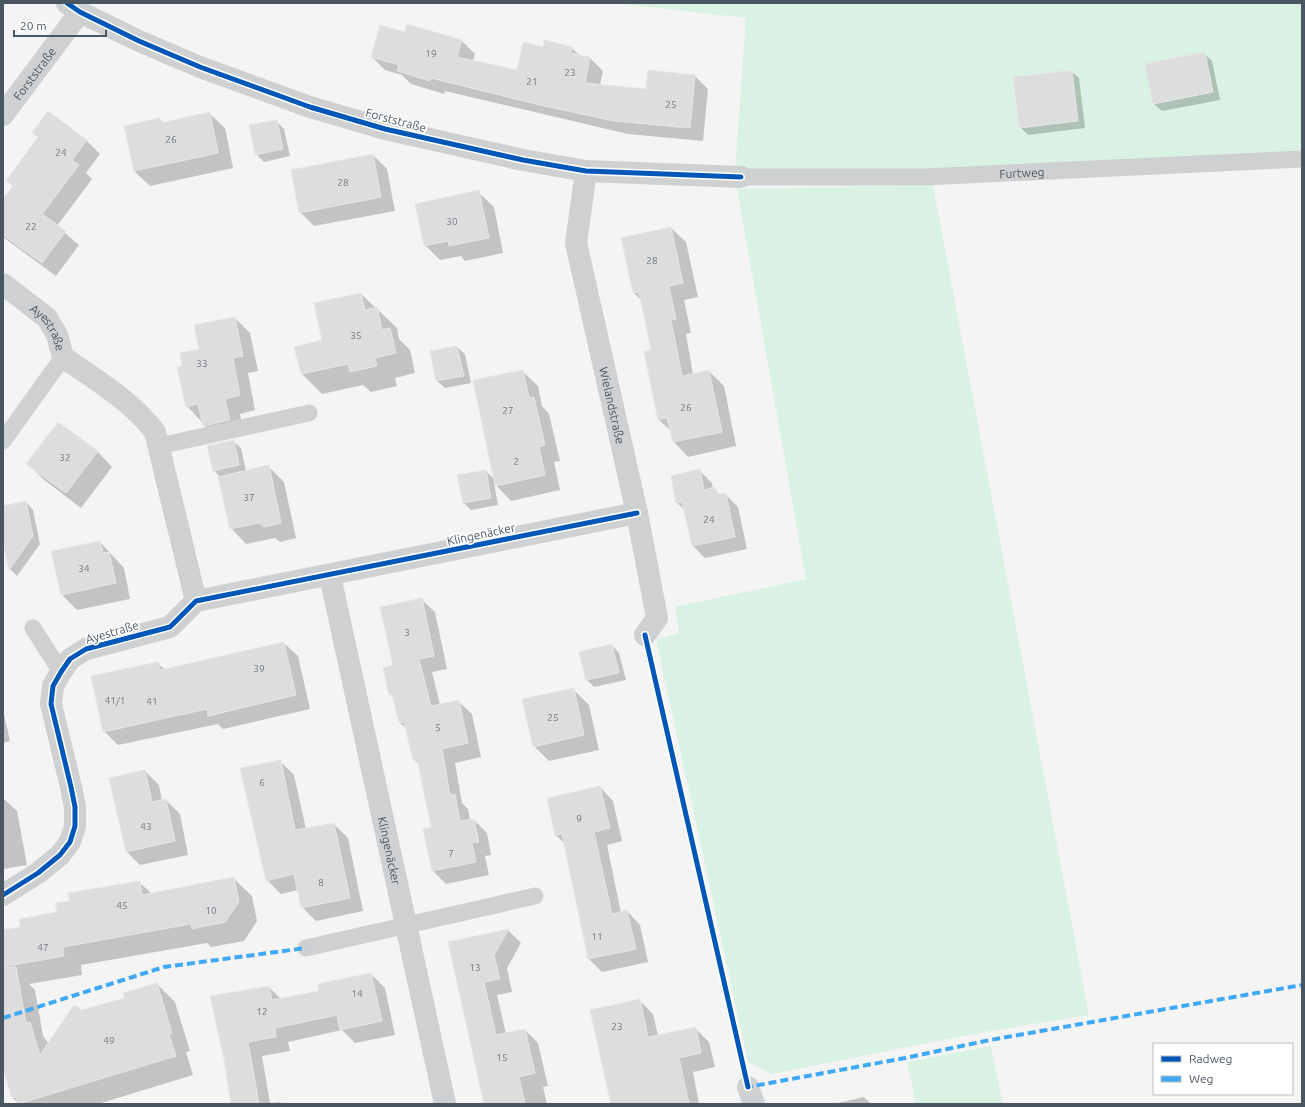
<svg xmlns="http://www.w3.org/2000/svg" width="1305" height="1107" font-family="Ubuntu,sans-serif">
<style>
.green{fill:#d9f2e3}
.shadow{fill:#0003}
.building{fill:#ddddde;stroke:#e5e6e7}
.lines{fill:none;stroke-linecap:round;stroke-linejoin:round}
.lane{stroke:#ced0d2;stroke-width:17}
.street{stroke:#ced0d2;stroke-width:22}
.quiet{stroke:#3fa9f5;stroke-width:4;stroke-dasharray:8 4;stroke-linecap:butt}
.cycleway-casing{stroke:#fff;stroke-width:8}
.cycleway{stroke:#0057b8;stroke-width:5}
.labels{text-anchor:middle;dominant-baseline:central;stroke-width:3.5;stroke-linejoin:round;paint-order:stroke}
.number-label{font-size:10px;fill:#707881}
.street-label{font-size:12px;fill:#4a5661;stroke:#fff}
</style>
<rect width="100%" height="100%" fill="#f4f4f4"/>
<g class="green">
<polygon points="613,3 1302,3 1302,152 930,170 735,171 746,18"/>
<polygon points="933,185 1089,1015 990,1031 771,1074 748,1062 656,639 679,633 675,607 806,579 737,189"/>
<polygon points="991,1046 1003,1104 916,1104 907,1062"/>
</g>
<g class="shadow">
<polygon points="408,25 462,41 475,54 473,61 518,71 544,48 545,41 572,48 580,56 590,58 603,71 600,85 647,90 695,76 708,89 703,141 628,134 445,91 444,94 411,84 402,75 385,70 372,57 406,34"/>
<polygon points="1204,53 1212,61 1220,100 1162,111 1154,104"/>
<polygon points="1071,71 1079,78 1085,128 1028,135 1020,127"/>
<polygon points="209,113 225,128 233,168 150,186 134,171 160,119 164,123"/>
<polygon points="276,121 284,129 290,156 264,162 256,154"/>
<polygon points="86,140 100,154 86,173 92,179 57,226 79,245 56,276 3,237 3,201 14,187 8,181"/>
<polygon points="373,155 387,169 395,211 314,226 300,212"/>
<polygon points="478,192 494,207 503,253 465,261 461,256 440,260 425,245"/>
<polygon points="671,228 686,242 698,297 684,300 691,333 686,334 693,374 709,371 724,386 736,446 688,457 674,442 672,432 659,420 652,351 641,300 634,293 622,238"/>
<polygon points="361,294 397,328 399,339 410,350 415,373 395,378 397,386 371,392 363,385 322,394 302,374 323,341"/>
<polygon points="235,318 250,333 258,371 248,373 255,410 240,414 244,435 219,441 187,406 184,367"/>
<polygon points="457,347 465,354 471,383 445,388 437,381"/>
<polygon points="522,371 538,386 542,406 549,414 560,461 554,462 560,490 511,501 494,483 498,505 471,510 464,503 459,476 486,471 495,480"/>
<polygon points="233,441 241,448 246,471 268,466 284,482 296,538 280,542 275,538 246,544 231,528 219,476 214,470"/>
<polygon points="97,451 112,467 81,508 43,479 27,463"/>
<polygon points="699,470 712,483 713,489 721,495 725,494 738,507 747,549 705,558 692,545 685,510 677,503"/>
<polygon points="26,502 33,510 40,544 17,576 10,569 3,538 3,507"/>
<polygon points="100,542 124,568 130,599 77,610 62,595"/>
<polygon points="421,599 435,612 447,669 432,672 440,705 458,701 472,714 481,757 455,763 462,803 468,809 470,820 474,820 487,833 491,855 485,856 489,875 446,884 433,871 432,828 419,765 414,759 407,729 400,723 394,698 390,694 394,666"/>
<polygon points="284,643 298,656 310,709 223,729 218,724 118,745 104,731 158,663 165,670"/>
<polygon points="612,645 619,653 626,680 594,687 587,680"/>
<polygon points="573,689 589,705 599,750 549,761 534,746"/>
<polygon points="3,710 10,741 3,743"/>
<polygon points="280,761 294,775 306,829 334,824 348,838 363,911 316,921 302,907 298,890 281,894 267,880"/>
<polygon points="145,771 159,785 162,801 166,800 180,814 188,855 140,865 127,852"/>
<polygon points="600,787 613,801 622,841 607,845 621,913 627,911 640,925 648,962 602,972 589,959 565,844 556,835"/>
<polygon points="3,798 17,811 27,865 3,869"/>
<polygon points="233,878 252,896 257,921 244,941 211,947 207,943 81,965 82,975 29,984 35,990 43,1036 49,1044 81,1011 126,999 157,984 175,1002 190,1051 186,1052 193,1075 98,1104 19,1104 13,1098 3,1065 3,931 21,928 58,913 71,902 139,882 152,894"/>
<polygon points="508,930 521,943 507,968 512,992 497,995 506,1034 525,1030 538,1043 548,1086 543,1087 547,1104 484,1104 449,943"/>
<polygon points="371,974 385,988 395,1035 355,1043 342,1030 288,1042 290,1051 262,1056 270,1103 280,1102 282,1104 232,1104 225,1059 269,987 281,999 321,991"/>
<polygon points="639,1000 653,1014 658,1036 695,1028 709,1042 715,1067 693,1072 699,1104 612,1104"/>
<polygon points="864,1097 871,1104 833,1104"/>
</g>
<g class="building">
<polygon points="407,24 462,40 457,57 517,70 523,42 543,47 544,40 572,47 571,53 590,57 585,83 646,89 648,70 695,75 690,128 614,121 544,106 431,78 430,81 397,71 399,65 371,57 380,25 405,32"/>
<polygon points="1205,52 1213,92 1153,104 1145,64"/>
<polygon points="1072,70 1078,121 1019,128 1013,77"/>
<polygon points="48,111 87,140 72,160 79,165 42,214 66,231 42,263 3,235 3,199 13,186 6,181 38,137 32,133"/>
<polygon points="210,112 218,153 134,171 124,126 160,118 161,123"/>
<polygon points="277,120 283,149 255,155 249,125"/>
<polygon points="373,154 381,197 299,213 291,170"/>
<polygon points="479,190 489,238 449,246 448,241 424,246 415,204"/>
<polygon points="671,227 683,283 669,286 676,319 671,320 682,376 709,370 722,432 673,442 667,418 658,420 644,352 651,350 639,292 633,293 621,238"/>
<polygon points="361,293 365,310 377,307 382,330 390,328 396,353 375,358 377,366 350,372 348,364 301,374 294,347 322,340 314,303"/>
<polygon points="235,317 243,356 233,358 240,395 225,399 230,420 203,426 198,404 186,407 177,367 182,366 180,353 199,349 194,325"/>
<polygon points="457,346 464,376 436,381 430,351"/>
<polygon points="523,370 529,398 534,397 545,445 539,447 545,475 495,486 473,380"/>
<polygon points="58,422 98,451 66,493 26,464"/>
<polygon points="234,440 239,465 213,471 207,446"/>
<polygon points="269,465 281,523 264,527 259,523 230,529 218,477"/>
<polygon points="700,469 704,490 715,487 717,494 726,493 735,537 692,546 682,502 676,503 671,476"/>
<polygon points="486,470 491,498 463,503 457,475"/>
<polygon points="26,501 33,536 9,570 3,543 3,506"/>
<polygon points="100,541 103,553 109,552 116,583 61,595 51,551"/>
<polygon points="422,598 434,656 419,659 431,706 459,700 468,743 442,749 450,795 455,794 460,821 474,819 479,842 472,843 476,862 432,871 423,829 431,827 417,759 413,760 404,722 399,723 392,694 389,695 383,668 393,665 380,607"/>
<polygon points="284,642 296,695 208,716 207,709 103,732 91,676 158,662 160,670"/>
<polygon points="612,644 619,673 586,680 579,652"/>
<polygon points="574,688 584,735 533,747 522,699"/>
<polygon points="281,760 295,830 334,823 350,898 301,908 294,874 266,881 240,768"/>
<polygon points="145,770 152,802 166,799 175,841 126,852 109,778"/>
<polygon points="600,786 610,828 594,832 612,914 627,910 636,949 588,959 562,834 555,835 547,798"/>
<polygon points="234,877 239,902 225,922 192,929 191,924 63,947 64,956 3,967 3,930 20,927 19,919 57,912 55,903 70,901 68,893 140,881 142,895"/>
<polygon points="509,929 494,955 500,979 484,982 496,1035 525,1029 535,1073 519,1077 525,1104 484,1104 448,942"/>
<polygon points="16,967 26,1023 30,1022 40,1055 74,1005 82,1010 125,998 123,993 157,983 172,1033 169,1034 176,1056 18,1104 16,1097 12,1098 3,1069 3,968"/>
<polygon points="371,973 382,1021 340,1030 337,1015 275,1028 276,1037 248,1042 259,1104 231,1104 224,1059 210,996 269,986 272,1000 319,991 318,984"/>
<polygon points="640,999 648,1037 696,1027 701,1053 679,1058 689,1104 611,1104 590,1010"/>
</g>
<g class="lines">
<g class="lane">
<path id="s1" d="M741,177H924L1302,159"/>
<polyline points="3,441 63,357"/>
<polyline points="159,446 309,413"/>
<polyline points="33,628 61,672"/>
<polyline points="306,948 535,896"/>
</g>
<g class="street">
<polyline points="67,3 80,12 139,41 200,67 310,107 385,129 523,160 586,171 741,177"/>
<path id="s2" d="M3,115L80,12"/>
<path id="s3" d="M586,171L576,243L637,513L657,618L645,635"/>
<path id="s4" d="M3,284L47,318L57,335L63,357C94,379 132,401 155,432L196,601"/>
<path id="s5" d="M330,576L445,1104"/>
<polyline points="3,895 38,873 60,855 70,842 75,826 75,807 71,787 51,704 53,686 61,672 70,659 86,649 170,627 196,601 637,513"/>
<polyline points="748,1087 754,1104"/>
</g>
<g class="quiet">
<polyline points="3,1018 164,967 306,948"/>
<polyline points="747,1084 748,1087 905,1058 990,1040 1302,985"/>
</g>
<defs>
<g id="cycleway">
<polyline points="67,3 80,12 139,41 200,67 310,107 385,129 523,160 586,171 741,177"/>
<polyline points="645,635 748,1087"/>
<polyline points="3,895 38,873 60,855 70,842 75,826 75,807 71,787 51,704 53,686 61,672 70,659 86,649 170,627 196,601 637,513"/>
</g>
</defs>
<use href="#cycleway" class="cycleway-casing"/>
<use href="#cycleway" class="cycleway"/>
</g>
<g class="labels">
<g class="number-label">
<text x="431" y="53">19</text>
<text x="570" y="72">23</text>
<text x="532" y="81">21</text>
<text x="671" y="104">25</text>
<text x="171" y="139">26</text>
<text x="61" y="152">24</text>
<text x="343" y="182">28</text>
<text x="452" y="221">30</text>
<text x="31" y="226">22</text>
<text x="652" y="260">28</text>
<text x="356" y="335">35</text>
<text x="202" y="363">33</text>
<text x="686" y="407">26</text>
<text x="508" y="410">27</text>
<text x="65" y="457">32</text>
<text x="516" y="461">2</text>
<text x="249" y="497">37</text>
<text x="709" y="519">24</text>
<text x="84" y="568">34</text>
<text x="407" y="632">3</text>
<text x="259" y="668">39</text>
<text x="115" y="700">41/1</text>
<text x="152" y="701">41</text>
<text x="553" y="717">25</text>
<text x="438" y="727">5</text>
<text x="262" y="782">6</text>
<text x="579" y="818">9</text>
<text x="146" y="826">43</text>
<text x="451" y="853">7</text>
<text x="321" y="882">8</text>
<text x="122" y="905">45</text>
<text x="211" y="910">10</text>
<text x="597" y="936">11</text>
<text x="43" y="947">47</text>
<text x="475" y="967">13</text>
<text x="357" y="993">14</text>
<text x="262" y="1011">12</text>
<text x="617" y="1026">23</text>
<text x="109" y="1040">49</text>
<text x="502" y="1057">15</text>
</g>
<g class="street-label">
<text stroke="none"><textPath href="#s2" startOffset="52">Forststraße</textPath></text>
<text transform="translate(396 120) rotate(15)">Forststraße</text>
<text stroke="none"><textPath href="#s1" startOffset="281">Furtweg</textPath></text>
<text stroke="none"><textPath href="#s4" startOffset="64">Ayestraße</textPath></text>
<text stroke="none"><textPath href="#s3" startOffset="239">Wielandstraße</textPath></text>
<text transform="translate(481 534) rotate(-12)">Klingenäcker</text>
<text transform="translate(112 632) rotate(-16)">Ayestraße</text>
<text stroke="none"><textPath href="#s5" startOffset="281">Klingenäcker</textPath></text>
</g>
</g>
<rect width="1305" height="1107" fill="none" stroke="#4a5661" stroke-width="8"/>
<rect x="1153" y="1043" width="140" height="52" fill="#ffffff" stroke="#b7bbc0"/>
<rect x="1161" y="1056" width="20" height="6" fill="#0057b8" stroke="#b7bbc0"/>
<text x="1189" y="1063" font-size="12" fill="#4a5661">Radweg</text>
<rect x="1161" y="1076" width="20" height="6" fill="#3fa9f5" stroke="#b7bbc0"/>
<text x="1189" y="1083" font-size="12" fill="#4a5661">Weg</text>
<path d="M14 30v6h92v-6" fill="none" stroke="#4a5661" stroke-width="2"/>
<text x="20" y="30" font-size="12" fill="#4a5661" stroke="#ffffff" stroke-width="3" paint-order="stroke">20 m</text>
</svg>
